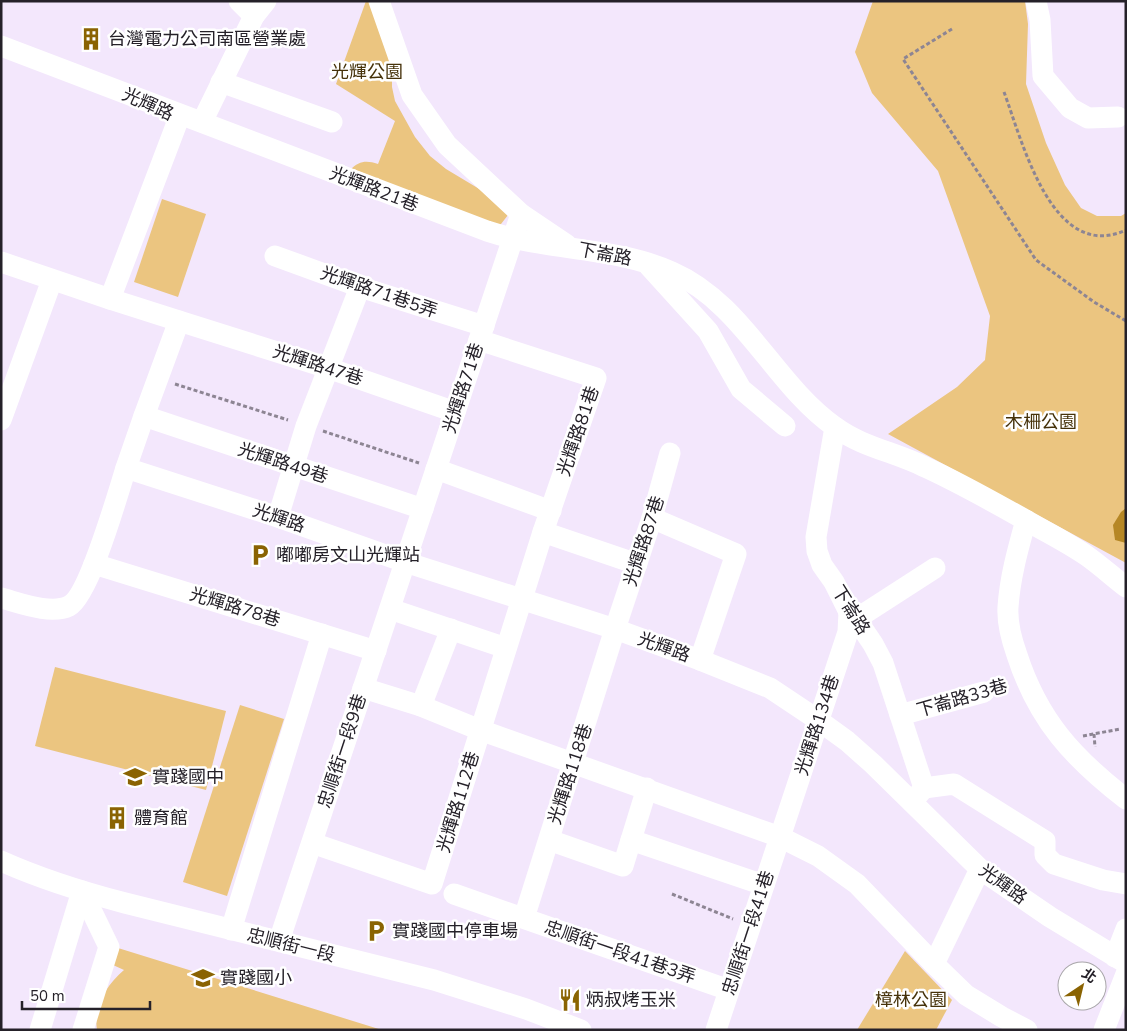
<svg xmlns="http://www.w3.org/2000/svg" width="1127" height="1031" font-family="'Nunito Sans','Noto Sans TC',sans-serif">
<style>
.green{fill:#ebc580}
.water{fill:#b68725}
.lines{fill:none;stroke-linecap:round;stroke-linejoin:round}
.path{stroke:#8d8593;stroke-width:3;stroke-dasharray:4 2.5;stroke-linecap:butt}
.minor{stroke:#fff;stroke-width:21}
.labels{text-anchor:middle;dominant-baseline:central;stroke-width:5;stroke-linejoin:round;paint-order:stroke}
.poi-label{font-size:18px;fill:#252129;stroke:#fff;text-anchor:start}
.park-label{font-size:18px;fill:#46320a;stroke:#fff}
.street-label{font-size:18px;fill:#252129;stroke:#fff}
</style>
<rect width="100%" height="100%" fill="#f3e7fc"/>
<g class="green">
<path d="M366,1H373L392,71V87L395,101L415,137L430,156L446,169L506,205L508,215L501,224L498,226L350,170C359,161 366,160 378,164L395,121L336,84Z"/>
<polygon points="873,1 1025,1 1028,24 1026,84 1046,143 1065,185 1081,208 1097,216 1121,216 1126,213 1126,563 888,434 957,387 985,360 990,316 938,171 872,93 855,52"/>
<polygon points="162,199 206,214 178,297 134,282"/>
<polygon points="55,667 226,711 206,790 35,746"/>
<polygon points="240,705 284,719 227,896 183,882"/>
<path d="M118,948L382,1030H97C93,1005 107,985 124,970L113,965Z"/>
<polygon points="905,951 952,1000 936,1030 857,1030"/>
</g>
<polygon class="water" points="1126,508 1126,543 1115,540 1113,525 1121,512"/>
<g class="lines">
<g class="path">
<polyline points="952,29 903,59 1036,260 1094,302 1126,321"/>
<path d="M1004,92C1022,140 1052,264 1126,230"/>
<polyline points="175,384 288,420"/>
<polyline points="323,431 419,463"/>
<polyline points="1094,734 1095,747"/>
<polyline points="1083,736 1120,729"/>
<polyline points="672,894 733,919"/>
</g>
<g class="minor">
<polyline points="239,1 254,16"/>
<polyline points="379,1 412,95 447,145 521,214 567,245"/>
<polyline points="1036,1 1040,20 1043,76 1070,108 1088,118 1118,117"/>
<path d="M1,46L487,231C547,251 613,246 672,272C743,303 774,384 835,427C862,447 895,452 925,467C958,482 990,500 1022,518C1044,531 1067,542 1087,556C1101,566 1113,577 1126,587"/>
<polyline points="221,82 332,122"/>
<polyline points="180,115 110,299 179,321 144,416 126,468 278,517 405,562 615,629 700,660 770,688 818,720 847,741 873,764 980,869 1050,917 1126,963"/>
<polyline points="202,122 254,16 266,1"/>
<polyline points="275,256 360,287 484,326"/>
<polyline points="1,262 110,299"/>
<polyline points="649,266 708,331 741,389 785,426"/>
<polyline points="179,321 328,368 455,412"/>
<polyline points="144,416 423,509"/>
<polyline points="1,420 52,280"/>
<polyline points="835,427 816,537 817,551 822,565 834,582 849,612 856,619 873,644 883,663 924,788 912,802"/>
<polyline points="436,469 551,511"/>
<polyline points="278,517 306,426 360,287"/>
<polyline points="652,518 736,554 700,660"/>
<path d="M1026,520C1018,549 1010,577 1008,607C1007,622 1012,641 1017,655C1038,720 1073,758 1126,799"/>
<polyline points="543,532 637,564"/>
<polyline points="94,564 376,651"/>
<path d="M1,598C20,603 51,615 69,606C89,596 118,493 126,468"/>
<polyline points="390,609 506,648"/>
<polyline points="856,619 935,568"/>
<polyline points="363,688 421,706 480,730 780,837 818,856 857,884 934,964 966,995 1002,1017 1027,1030"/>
<polyline points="421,706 451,629"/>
<polyline points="900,715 984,692"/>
<polyline points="924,788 954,784 1045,841 1045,855 1054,864 1103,880 1126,884"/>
<polyline points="549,840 623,866 647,788"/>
<polyline points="631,840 764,885"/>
<polyline points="312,843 432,884 543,532 596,378 479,340"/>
<path d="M1,861C41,879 83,892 125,903L434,980L526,1009L581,1030"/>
<polyline points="82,891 109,947 83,1030"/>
<polyline points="454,894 729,990"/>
<polyline points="524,918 615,629 652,518 670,453"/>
<polyline points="231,930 322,634"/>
<polyline points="279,941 521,214"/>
<polyline points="1115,957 1126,929"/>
<polyline points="934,964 980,869"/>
<polyline points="40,1030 82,891"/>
<polyline points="716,1030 848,632 849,612"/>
<polyline points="1104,1030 1126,974"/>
</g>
</g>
<defs>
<symbol id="building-bare" viewBox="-9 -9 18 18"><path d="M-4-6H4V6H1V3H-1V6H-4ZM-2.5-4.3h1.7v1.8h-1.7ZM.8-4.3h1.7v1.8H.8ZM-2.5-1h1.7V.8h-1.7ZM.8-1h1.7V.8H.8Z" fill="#8a6302" stroke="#fff" stroke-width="2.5" paint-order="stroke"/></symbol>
<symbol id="parking-bare" viewBox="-9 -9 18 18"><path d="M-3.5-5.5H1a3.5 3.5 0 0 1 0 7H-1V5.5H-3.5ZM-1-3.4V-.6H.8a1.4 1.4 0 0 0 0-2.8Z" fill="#8a6302" stroke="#fff" stroke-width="2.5" paint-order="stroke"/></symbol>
<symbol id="school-bare" viewBox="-9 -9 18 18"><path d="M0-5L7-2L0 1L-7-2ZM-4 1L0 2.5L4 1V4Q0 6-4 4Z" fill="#8a6302" stroke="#fff" stroke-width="2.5" paint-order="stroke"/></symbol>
<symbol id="restaurant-bare" viewBox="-9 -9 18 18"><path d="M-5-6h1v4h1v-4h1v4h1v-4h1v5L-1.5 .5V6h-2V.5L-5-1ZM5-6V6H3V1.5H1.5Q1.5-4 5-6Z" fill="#8a6302" stroke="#fff" stroke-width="2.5" paint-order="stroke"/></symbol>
</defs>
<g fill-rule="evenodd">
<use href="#building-bare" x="75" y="23" width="32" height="32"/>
<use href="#parking-bare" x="244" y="539" width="32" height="32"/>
<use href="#school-bare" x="119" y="761" width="32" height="32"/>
<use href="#building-bare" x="101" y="802" width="32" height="32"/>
<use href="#parking-bare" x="360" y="915" width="32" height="32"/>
<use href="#school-bare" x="187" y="962" width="32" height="32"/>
<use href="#restaurant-bare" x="554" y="984" width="32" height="32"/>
</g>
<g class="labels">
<g class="poi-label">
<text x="108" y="39">台灣電力公司南區營業處</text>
<text x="276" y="555">嘟嘟房文山光輝站</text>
<text x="152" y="777">實踐國中</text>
<text x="134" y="818">體育館</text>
<text x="392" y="931">實踐國中停車場</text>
<text x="220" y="978">實踐國小</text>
<text x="586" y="1000">炳叔烤玉米</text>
</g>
<g class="park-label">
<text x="367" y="72">光輝公園</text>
<text x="1041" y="422">木柵公園</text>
<text x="911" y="1000">樟林公園</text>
</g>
<g class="street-label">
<text transform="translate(148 104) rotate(24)">光輝路</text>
<text transform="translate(374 189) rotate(21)">光輝路21巷</text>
<text transform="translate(605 254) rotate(11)">下崙路</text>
<text transform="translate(379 292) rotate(19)">光輝路71巷5弄</text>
<text transform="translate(318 365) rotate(18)">光輝路47巷</text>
<text transform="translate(463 388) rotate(-72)">光輝路71巷</text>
<text transform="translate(578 431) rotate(-71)">光輝路81巷</text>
<text transform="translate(283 463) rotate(18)">光輝路49巷</text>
<text transform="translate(279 518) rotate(19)">光輝路</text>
<text transform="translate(644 541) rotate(-72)">光輝路87巷</text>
<text transform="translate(235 607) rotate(17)">光輝路78巷</text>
<text transform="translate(851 610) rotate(58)">下崙路</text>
<text transform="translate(664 647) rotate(20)">光輝路</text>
<text transform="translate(962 698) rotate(-16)">下崙路33巷</text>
<text transform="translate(817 725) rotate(-72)">光輝路134巷</text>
<text transform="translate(342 751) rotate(-72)">忠順街一段9巷</text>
<text transform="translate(570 774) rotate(-72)">光輝路118巷</text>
<text transform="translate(458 802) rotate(-73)">光輝路112巷</text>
<text transform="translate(1003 884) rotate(36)">光輝路</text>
<text transform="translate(748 933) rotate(-72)">忠順街一段41巷</text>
<text transform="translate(291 945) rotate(14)">忠順街一段</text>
<text transform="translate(620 952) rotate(19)">忠順街一段41巷3弄</text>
</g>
</g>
<rect width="1127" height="1031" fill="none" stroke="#252129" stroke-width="5"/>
<g transform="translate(1082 986) rotate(35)"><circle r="24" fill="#ffffff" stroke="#a8a6a9"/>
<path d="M0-4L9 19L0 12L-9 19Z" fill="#8a6302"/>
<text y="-8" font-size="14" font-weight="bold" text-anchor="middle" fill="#252129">北</text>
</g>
<path d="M22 1001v8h128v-8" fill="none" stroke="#252129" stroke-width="2.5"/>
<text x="30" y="1001" font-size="15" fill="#252129" stroke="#ffffff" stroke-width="4" paint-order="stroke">50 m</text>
</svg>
